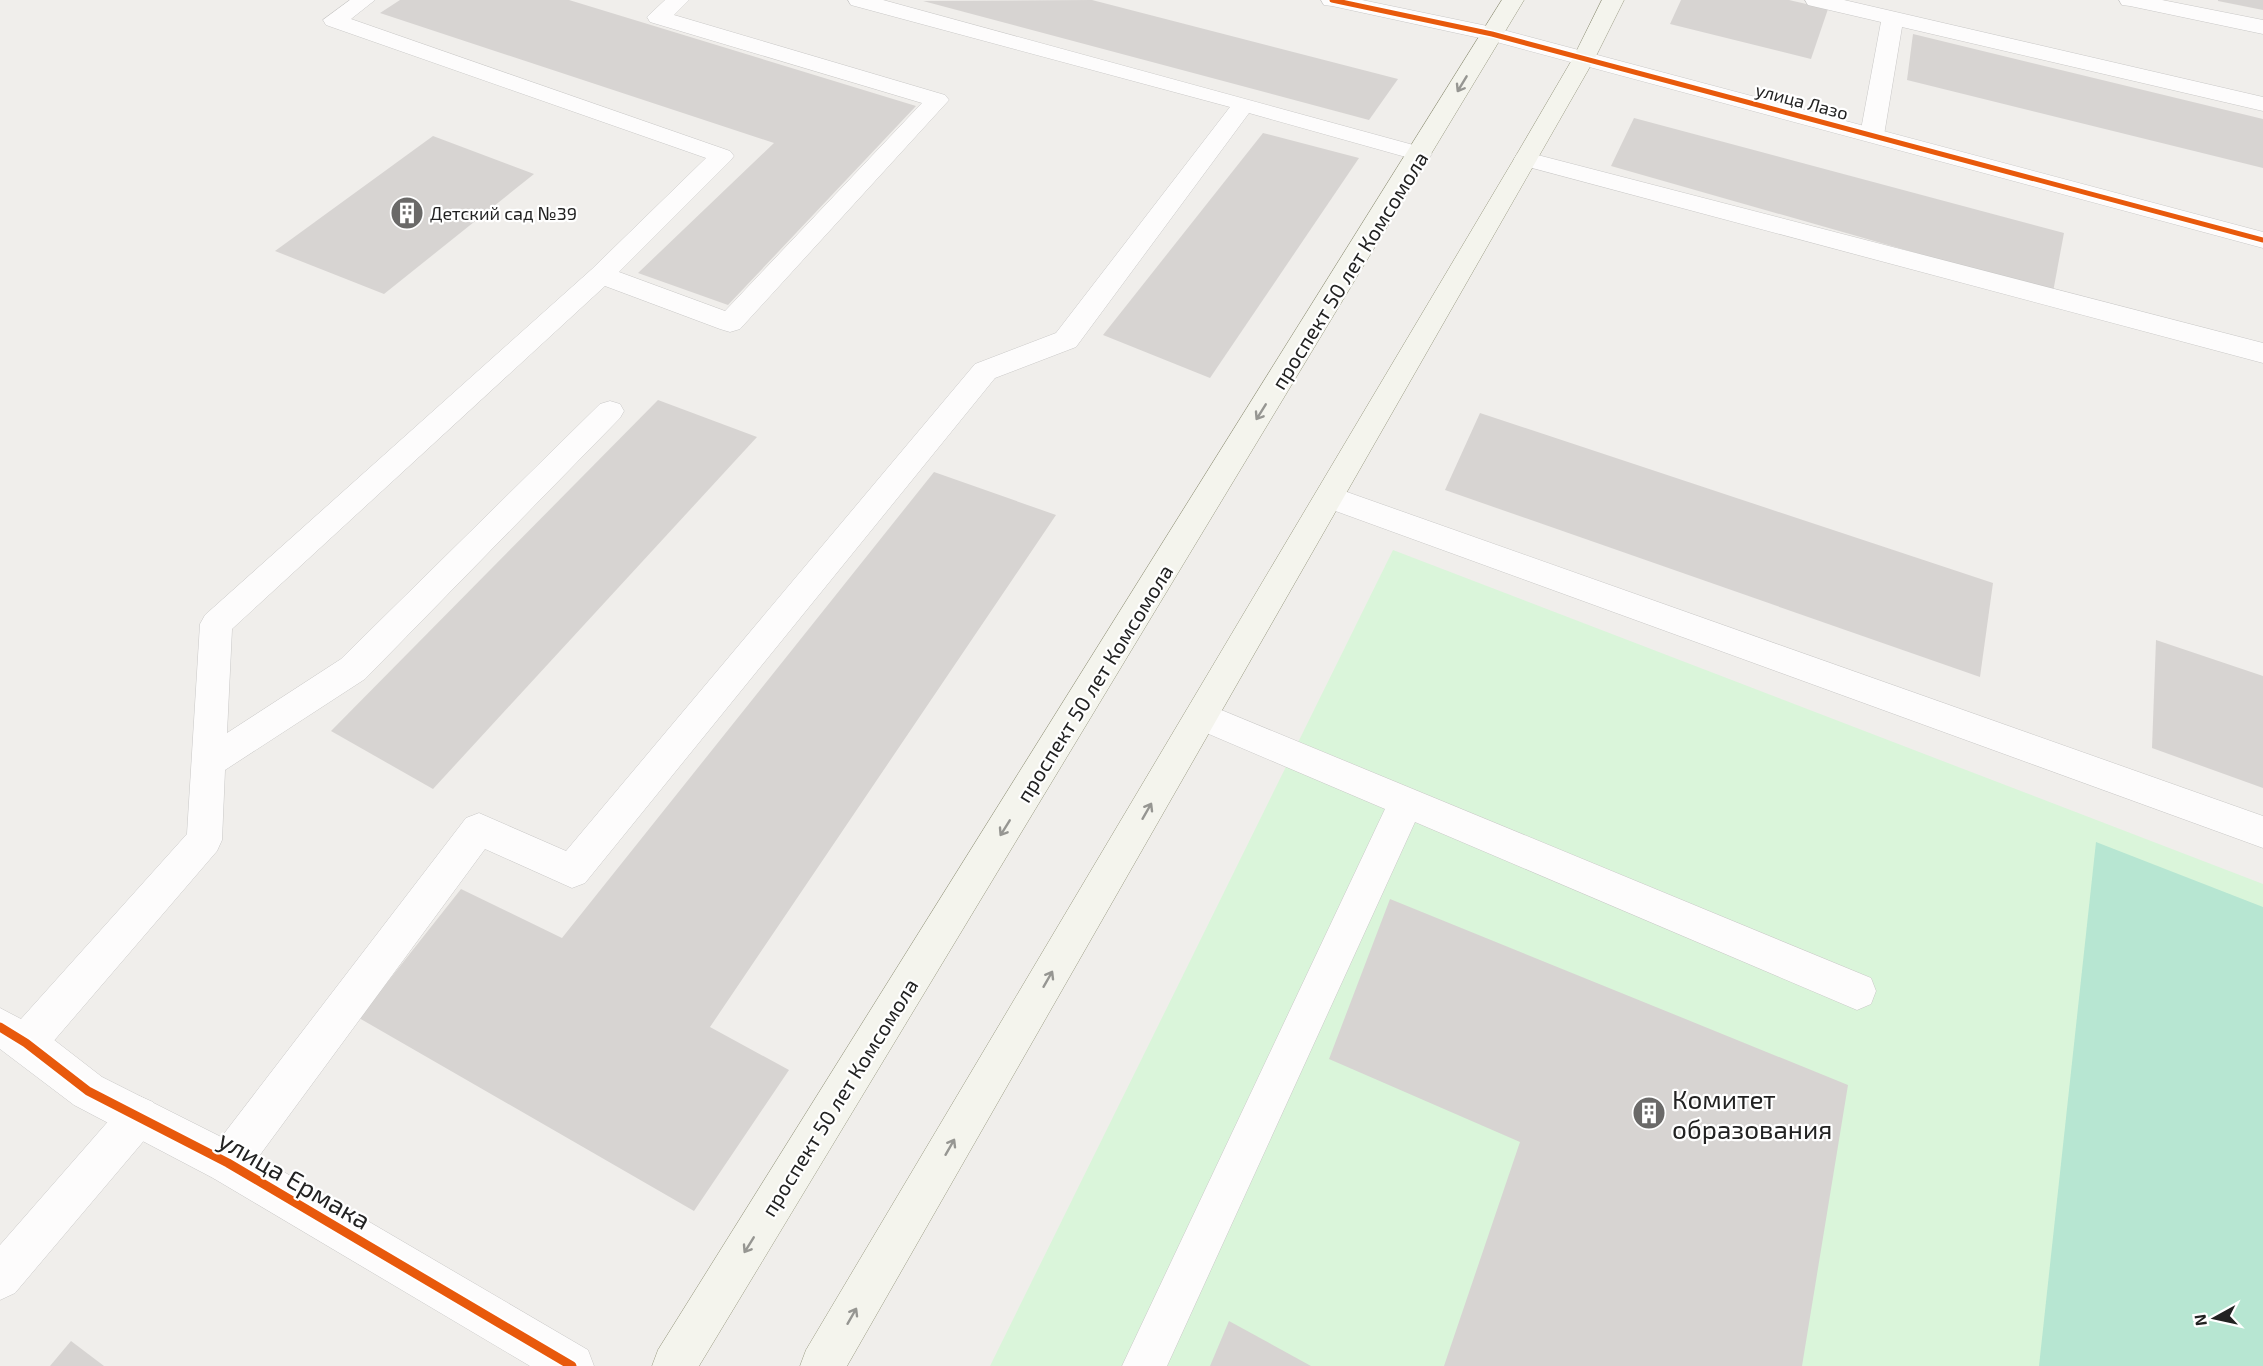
<svg xmlns="http://www.w3.org/2000/svg" width="2263" height="1366" font-family="'Exo 2',sans-serif">
<style>
.park{fill:#daf5da}
.pitch{fill:#b7e6d2}
.building{fill:#d7d4d2}
.lines{fill:none;stroke-linecap:round;stroke-linejoin:round}
.service-casing{stroke:#c9c8c7;stroke-width:1}
.tertiary-casing{stroke:#c9c8c7;stroke-width:1}
.secondary-casing{stroke:#999a82;stroke-width:1}
.service{fill:#fdfcfc;fill-rule:evenodd}
.tertiary{fill:#fdfcfc;fill-rule:evenodd}
.secondary{fill:#f4f4ed;fill-rule:evenodd}
.cycleway-far1-casing{stroke:#fff;stroke-width:8}
.cycleway-casing{stroke:#fff;stroke-width:13}
.cycleway-far1{stroke:#e8590c;stroke-width:5}
.cycleway{stroke:#e8590c;stroke-width:9}
.oneway{stroke:#969692}
.labels{text-anchor:middle;dominant-baseline:central;stroke-width:4.5;stroke-linejoin:round;paint-order:stroke}
.far-street-label{font-size:18px;fill:#222;stroke:#fff}
.far-poi-label{font-size:18px;fill:#222;stroke:#fff;text-anchor:start}
.street-label{font-size:21px;fill:#222;stroke:#fff}
.near-poi-label{font-size:26px;fill:#222;stroke:#fff;text-anchor:start}
.near-street-label{font-size:26px;fill:#222;stroke:#fff}
</style>
<rect width="100%" height="100%" fill="#f0eeeb"/>
<polygon class="park" points="1393,550 2263,884 2263,1366 990,1366"/>
<polygon class="pitch" points="2096,842 2263,907 2263,1366 2039,1366"/>
<g class="building">
<polygon points="400,0 569,0 916,106 728,305 638,273 774,143 380,13"/>
<polygon points="1092,0 1398,79 1369,120 923,1"/>
<polygon points="1681,0 1789,0 1828,9 1811,59 1670,24"/>
<polygon points="2218,0 2263,0 2263,10 2218,1"/>
<polygon points="1913,34 2263,119 2263,168 1907,80"/>
<polygon points="1634,118 2064,233 2053,292 1611,166"/>
<polygon points="1263,133 1359,158 1210,378 1103,335"/>
<polygon points="433,136 534,174 384,294 275,251"/>
<polygon points="658,400 757,437 433,789 331,731"/>
<polygon points="1480,413 1993,583 1980,677 1445,490"/>
<polygon points="934,472 1056,515 710,1027 789,1070 694,1211 359,1018 461,889 562,938"/>
<polygon points="2156,640 2263,676 2263,788 2152,748"/>
<polygon points="1390,899 1848,1085 1802,1366 1444,1366 1520,1142 1329,1059"/>
<polygon points="1229,1321 1311,1366 1210,1366"/>
<polygon points="71,1341 104,1366 50,1366"/>
</g>
<g class="lines">
<defs>
<g id="service">
<polygon points="350,0 375,0 351,19 730,151 734,156 730,161 619,272 725,311 922,103 650,22 647,17 665,0 689,0 674,15 945,95 949,100 740,329 730,332 720,329 605,286 232,629 227,733 341,659 600,404 610,401 620,404 624,411 620,418 365,679 225,770 222,840 217,851 40,1057 26,1062 12,1057 6,1043 12,1029 187,834 200,624 205,615 592,269 706,158 326,25 323,20"/>
<polygon points="848,0 883,0 1428,149 1432,154 1428,159 1420,161 1249,113 1076,347 995,378 585,883 572,888 485,849 243,1178 228,1184 213,1178 207,1163 213,1148 466,818 479,813 566,851 975,364 1056,333 1230,107 851,5"/>
<polygon points="1805,0 1844,0 2263,97 2263,111 1902,27 1884,135 1880,140 1872,142 1864,140 1860,135 1881,22 1808,5"/>
<polygon points="2119,0 2162,0 2263,20 2263,34 2130,6 2122,5"/>
<polygon points="1526,152 2263,343 2263,363 1517,164 1514,159 1517,154"/>
<polygon points="1330,486 2263,816 2263,848 1319,505 1315,497 1319,489"/>
<polygon points="1202,702 1871,978 1876,991 1871,1004 1857,1010 1415,822 1167,1366 1122,1366 1385,809 1190,726 1185,716 1190,706"/>
<polygon points="139,1096 153,1102 159,1116 153,1130 15,1293 0,1300 0,1245 125,1102"/>
</g>
<g id="tertiary">
<polygon points="1321,0 1362,0 1492,27 2263,232 2263,248 1489,40 1332,6 1324,5"/>
<polygon points="0,1008 40,1029 102,1077 243,1148 588,1350 594,1366 530,1366 213,1178 74,1105 0,1049"/>
</g>
<g id="secondary">
<polygon points="1502,0 1524,0 699,1366 652,1366 658,1350"/>
<polygon points="1602,0 1624,0 1595,58 847,1366 800,1366 806,1350 1514,159 1573,58"/>
</g>
</defs>
<use href="#service" class="service-casing"/>
<use href="#tertiary" class="tertiary-casing"/>
<use href="#secondary" class="secondary-casing"/>
<use href="#service" class="service"/>
<use href="#tertiary" class="tertiary"/>
<use href="#secondary" class="secondary"/>
<defs>
<polyline id="cycleway-far1" points="1332,0 1492,34 2263,240"/>
<polyline id="cycleway" points="0,1027 26,1043 88,1091 228,1163 572,1366"/>
</defs>
<use href="#cycleway-far1" class="cycleway-far1-casing"/>
<use href="#cycleway" class="cycleway-casing"/>
<use href="#cycleway-far1" class="cycleway-far1"/>
<use href="#cycleway" class="cycleway"/>
</g>
<defs><path id="oneway-shaft" d="M-6 0H5M1.5-3L5.5 0L1.5 3" fill="none" stroke-width="1.6" stroke-linecap="round" stroke-linejoin="round" transform="scale(1.5)"/></defs>
<g class="oneway">
<use href="#oneway-shaft" transform="translate(1462 84) rotate(121)"/>
<use href="#oneway-shaft" transform="translate(1261 412) rotate(122)"/>
<use href="#oneway-shaft" transform="translate(1147 811) rotate(-60)"/>
<use href="#oneway-shaft" transform="translate(1005 828) rotate(122)"/>
<use href="#oneway-shaft" transform="translate(1048 979) rotate(-60)"/>
<use href="#oneway-shaft" transform="translate(950 1147) rotate(-60)"/>
<use href="#oneway-shaft" transform="translate(749 1245) rotate(122)"/>
<use href="#oneway-shaft" transform="translate(852 1316) rotate(-60)"/>
</g>
<defs>
<symbol id="building-disc" viewBox="-11 -11 22 22"><circle r="9.5" fill="#6a6968" stroke="#fff"/><path d="M-4-6H4V6H1V3H-1V6H-4ZM-2.5-4.3h1.7v1.8h-1.7ZM.8-4.3h1.7v1.8H.8ZM-2.5-1h1.7V.8h-1.7ZM.8-1h1.7V.8H.8Z" fill="#fff"/></symbol>
</defs>
<g fill-rule="evenodd">
<use href="#building-disc" x="388" y="194" width="38" height="38"/>
<use href="#building-disc" x="1630" y="1094" width="38" height="38"/>
</g>
<g class="labels">
<g class="far-street-label">
<text transform="translate(1802 101) rotate(15)">улица Лазо</text>
</g>
<g class="far-poi-label">
<text x="430" y="213">Детский сад №39</text>
</g>
<g class="street-label">
<text transform="translate(1349 270) rotate(-58)">проспект 50 лет Комсомола</text>
<text transform="translate(1094 683) rotate(-58)">проспект 50 лет Комсомола</text>
<text transform="translate(839 1097) rotate(-58)">проспект 50 лет Комсомола</text>
</g>
<g class="near-poi-label">
<text x="1672" y="1098">Комитет<tspan x="1672" dy="30">образования</tspan></text>
</g>
<g class="near-street-label">
<text transform="translate(295 1179) rotate(30)">улица Ермака</text>
</g>
</g>
<g transform="translate(2215 1318) rotate(262)" stroke="#ffffff" stroke-width="4.5" paint-order="stroke">
<path d="M0-4.5L10 22L0 15L-10 22Z" fill="#222222"/>
<text y="-9" font-size="16" font-weight="bold" text-anchor="middle" fill="#222222">N</text>
</g>
</svg>
